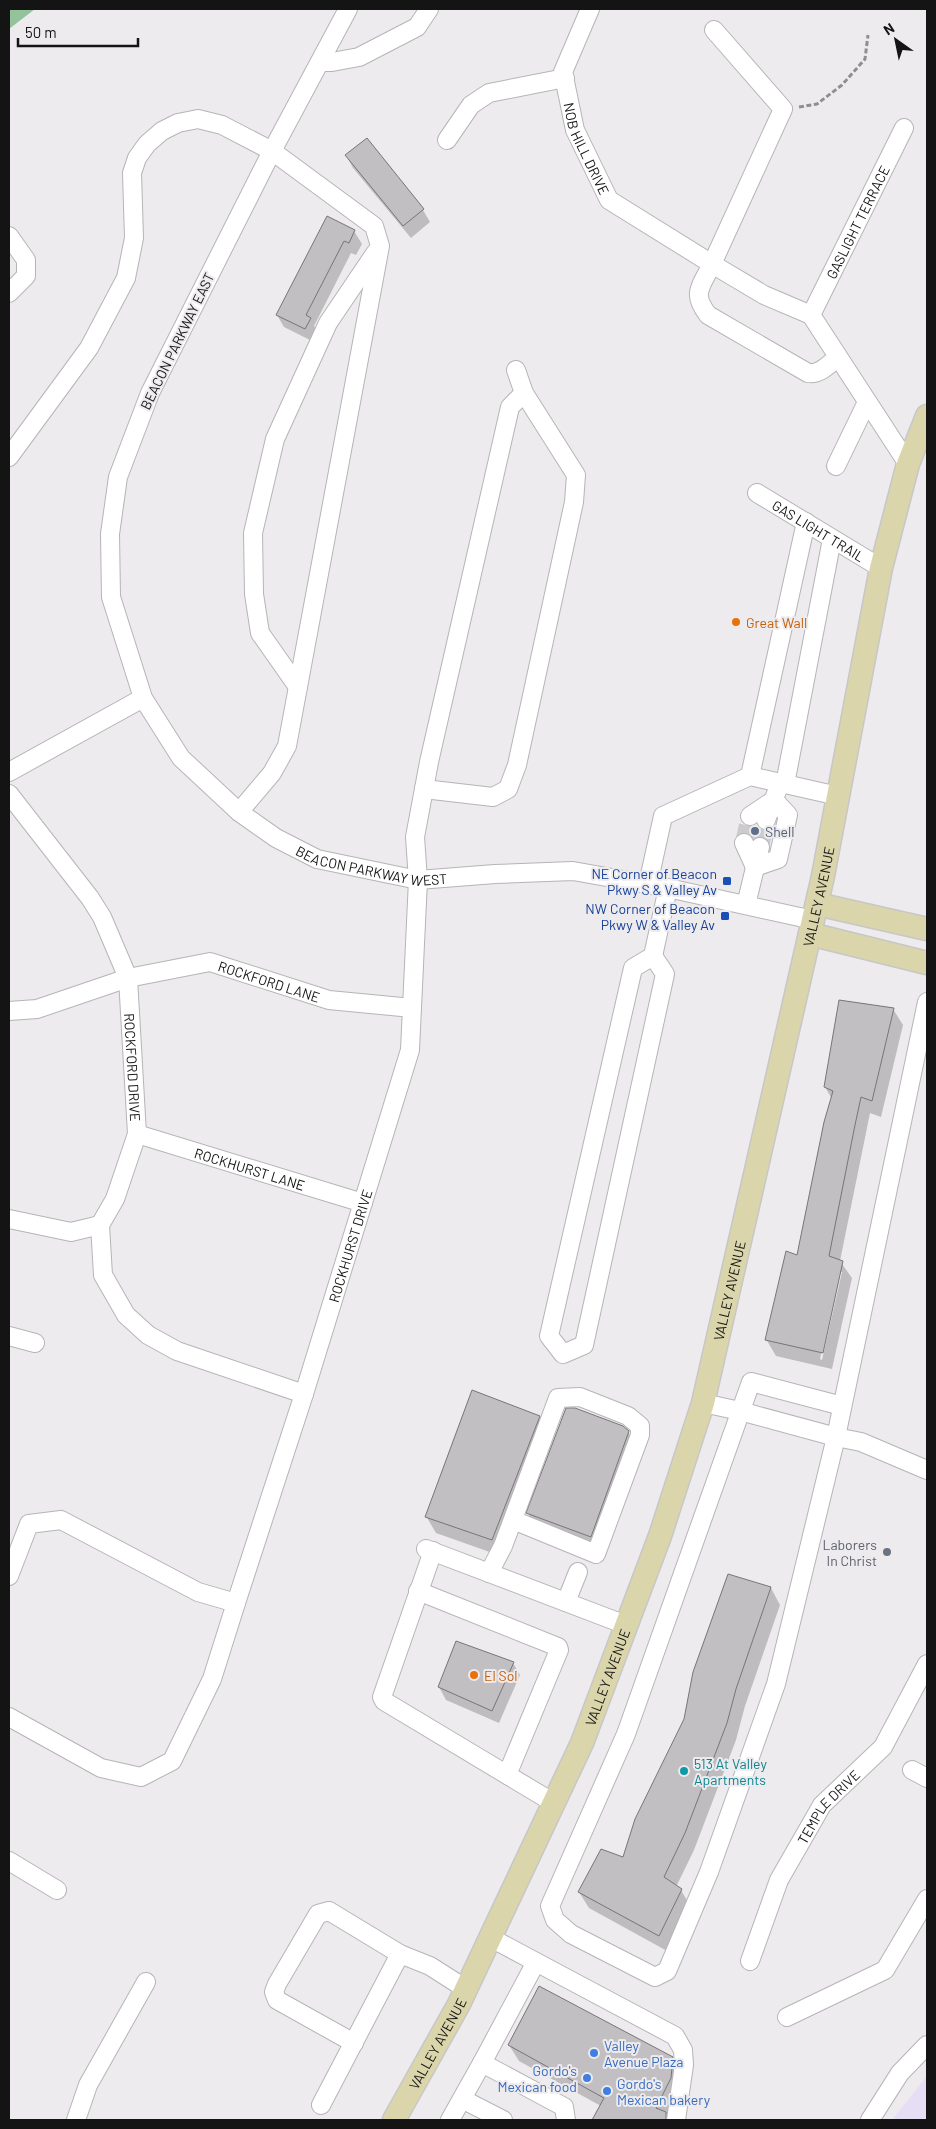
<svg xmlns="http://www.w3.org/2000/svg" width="936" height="2129" font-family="Barlow,sans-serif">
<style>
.commercial{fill:#e5def4}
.forest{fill:#93c29b}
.shadow{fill:#0003;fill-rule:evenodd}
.building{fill:#c2bfc3;stroke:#787578}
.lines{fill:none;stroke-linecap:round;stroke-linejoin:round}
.minor-tunnel{stroke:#cdcbcd;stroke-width:18;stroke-dasharray:18 9;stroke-linecap:butt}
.minor-casing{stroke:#b6b4b7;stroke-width:20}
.major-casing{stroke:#c7c7c7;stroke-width:25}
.path{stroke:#908e90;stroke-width:3;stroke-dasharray:5 2.5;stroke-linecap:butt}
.minor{stroke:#fff;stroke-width:18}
.major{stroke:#dad5aa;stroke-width:22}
.food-dot{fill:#e8710a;stroke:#eeebee;stroke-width:2}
.service-dot{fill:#5c6f8a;stroke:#eeebee;stroke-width:2}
.transit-dot{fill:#1a4fb4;stroke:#eeebee;stroke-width:2}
.worship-dot{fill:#6b7280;stroke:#eeebee;stroke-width:2}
.culture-dot{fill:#0f9aa8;stroke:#eeebee;stroke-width:2}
.shop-dot{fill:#3f7fe0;stroke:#eeebee;stroke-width:2}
.labels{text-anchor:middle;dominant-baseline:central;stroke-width:4;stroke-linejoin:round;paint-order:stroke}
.street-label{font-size:14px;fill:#151415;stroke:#eeebee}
.food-label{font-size:14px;fill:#c56008;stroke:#eeebee;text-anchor:start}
.service-label{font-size:14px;fill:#4e5e75;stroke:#eeebee;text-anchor:start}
.transit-label{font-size:14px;fill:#164399;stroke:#eeebee;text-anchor:end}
.worship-label{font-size:14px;fill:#5b616d;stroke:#eeebee;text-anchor:end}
.culture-label{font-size:14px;fill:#0d838f;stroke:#eeebee;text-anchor:start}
.shop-label{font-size:14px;fill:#366cbe;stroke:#eeebee;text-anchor:start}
</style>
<rect width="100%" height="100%" fill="#eeebee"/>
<polygon class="commercial" points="927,2076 927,2120 892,2120"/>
<polygon class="forest" points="9,9 35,9 9,29"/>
<g class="shadow">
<polygon points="346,155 423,210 430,222 411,238 353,168"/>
<polygon points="328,218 354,231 362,244 356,255 351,253 314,326 317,331 312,341 284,327 277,315"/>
<path d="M893,1009L903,1025L881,1117L870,1113L840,1261L852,1278L832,1369L776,1356L766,1339L798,1257L832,1099L825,1087ZM839,1272H842L822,1360L820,1359Z"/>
<polygon points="539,1417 549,1434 501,1556 436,1533 426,1516"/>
<polygon points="628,1432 638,1449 600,1552 537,1530 528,1513"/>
<polygon points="729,1576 771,1588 780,1605 745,1706 736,1740 694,1850 676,1887 681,1890 690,1906 669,1952 589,1908 579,1892 624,1859 685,1719"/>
<polygon points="513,1663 520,1675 499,1723 446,1700 439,1687"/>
<polygon points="509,2045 672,2058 682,2075 669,2120 593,2120 601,2106 519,2061"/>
</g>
<g class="building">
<polygon points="367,138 424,209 403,226 345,155"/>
<polygon points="327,216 355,230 349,243 344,241 306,315 311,318 305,329 276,315"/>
<polygon points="839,1000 894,1008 872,1101 861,1097 855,1125 829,1256 843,1261 823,1353 765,1340 786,1251 797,1255 824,1122 833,1091 824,1087"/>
<polygon points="472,1390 540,1416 492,1540 425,1517"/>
<polygon points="566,1408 575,1408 623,1426 629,1431 591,1537 526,1513"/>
<polygon points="728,1574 771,1587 736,1689 727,1723 685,1833 664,1877 682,1889 659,1936 578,1892 601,1849 623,1857 635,1819 684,1719 693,1672"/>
<polygon points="456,1641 514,1662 492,1711 438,1687"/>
<polygon points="539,1986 673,2057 671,2078 656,2108 666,2112 666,2120 592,2120 604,2098 508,2045"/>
</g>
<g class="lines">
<g class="minor-tunnel">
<polyline points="744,843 750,816"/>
<polyline points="760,847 766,820"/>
</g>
<defs>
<g id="minor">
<path id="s1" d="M348,9L272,151L150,393L118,477L110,534L111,597L143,698L181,758L239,812L276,838L317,859L418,880L495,874L573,871L668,888L813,920"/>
<path id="s2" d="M590,9L563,72L575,130L609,200L712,264L783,109L714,30"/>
<polyline points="320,62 332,62 359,57 417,27 429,9"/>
<polyline points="447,140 471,105 489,93 565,78"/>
<polyline points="9,236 26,260 26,276 9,293"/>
<path id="s3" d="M811,315L904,128"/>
<path d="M838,357C829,364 820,375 808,373L708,315C691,293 701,287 712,264L764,295L811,315L908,464"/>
<polyline points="9,457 89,348 126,278 134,238 132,173 137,158 147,144 162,131 178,123 198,119 222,125 272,151 374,226 380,246 287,746 272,773 239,812"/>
<polyline points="836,466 867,402"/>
<path id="s4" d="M757,493L881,568"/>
<polyline points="298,687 260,633 254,594 253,533 275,439 328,323 376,252"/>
<polyline points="9,772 143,698"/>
<polyline points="750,776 806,522"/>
<polyline points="785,784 832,539"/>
<polyline points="424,789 493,797 508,789 517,765 574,502 576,475 524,393 516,370"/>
<path id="s5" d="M9,794L90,898L102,917L128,978L137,1134L115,1199L100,1225L103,1275L126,1315L148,1335L177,1351L304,1394"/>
<polyline points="750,816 774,800"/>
<polyline points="766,820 777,791"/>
<polyline points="744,843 755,867"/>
<polyline points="755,867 778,859 788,815 774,800"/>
<polyline points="648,884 663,816 750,776 838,796"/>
<polyline points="746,905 760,847"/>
<polygon points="653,956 665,974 584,1345 563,1354 549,1336 633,968"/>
<polyline points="653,956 668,888"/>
<path id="s6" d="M9,1011L37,1009L128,978L210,962L329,1000L412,1008"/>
<path id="s7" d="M137,1134L363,1203"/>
<polyline points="9,1219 71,1232 100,1225"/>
<polyline points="9,1336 35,1343"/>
<polyline points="703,1403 740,1411 836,1437 861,1442 927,1470"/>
<polyline points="842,1406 751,1382 626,1734 550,1906 555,1920 571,1934 655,1977 667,1971 709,1872 776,1684 836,1437 927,1002"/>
<polyline points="426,1549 626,1625"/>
<polyline points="433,1551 382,1697 384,1701 554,1803"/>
<polyline points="489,1573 503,1546 558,1398 580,1397 628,1416 640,1426 640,1435 596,1554 513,1520"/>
<polyline points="9,1576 29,1524 61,1520 198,1592 236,1603 212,1679 172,1761 141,1777 101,1768 9,1717"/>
<polyline points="418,1591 558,1647 559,1650 507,1775"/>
<polyline points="566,1602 578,1572"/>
<path id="s8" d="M236,1603L304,1394L410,1050L418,880L415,837L429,762L510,407L524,393"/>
<polyline points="912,1770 927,1778"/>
<polyline points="9,1861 57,1890"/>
<path id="s9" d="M750,1961L779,1880L822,1805L883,1747L927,1664"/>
<polyline points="536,1962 675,2036 683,2050 684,2065 676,2120"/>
<polyline points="787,2017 885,1970 927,1899"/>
<polyline points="354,2043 277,2000 274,1992 277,1984 318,1914 329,1911 400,1954"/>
<polyline points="482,2063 536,1962 491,1938"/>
<polyline points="462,2099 503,2120"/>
<polyline points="321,2105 400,1954 430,1966 466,1989"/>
<polyline points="76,2120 88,2085 146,1982"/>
<polyline points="450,2120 482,2063 564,2107 566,2120"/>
<polyline points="870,2120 900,2073 927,2045"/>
</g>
<g id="major">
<polyline points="817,904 927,929"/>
<polyline points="810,934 927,963"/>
<path id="s10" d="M394,2120L459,2004L582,1743L660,1536L703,1403L823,876L881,568L908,464L927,416"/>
</g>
</defs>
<use href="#minor" class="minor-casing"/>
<use href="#major" class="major-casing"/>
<polyline class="path" points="799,107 817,104 842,85 865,59 868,35"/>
<use href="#minor" class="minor"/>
<use href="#major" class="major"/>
</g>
<g class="food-dot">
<circle cx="736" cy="622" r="5"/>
<circle cx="474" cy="1675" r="5"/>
</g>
<circle class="service-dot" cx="755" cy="831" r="5"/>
<g class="transit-dot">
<rect x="722" y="876" width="10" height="10" rx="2.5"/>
<rect x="720" y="911" width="10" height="10" rx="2.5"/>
</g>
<circle class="worship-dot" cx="887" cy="1552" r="5"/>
<circle class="culture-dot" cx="684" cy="1771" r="5"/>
<g class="shop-dot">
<circle cx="594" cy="2053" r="5"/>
<circle cx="587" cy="2078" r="5"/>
<circle cx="607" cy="2091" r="5"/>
</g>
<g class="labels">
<g class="street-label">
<text stroke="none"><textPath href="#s2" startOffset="149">NOB HILL DRIVE</textPath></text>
<text stroke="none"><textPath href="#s3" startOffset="104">GASLIGHT TERRACE</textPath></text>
<text transform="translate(177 341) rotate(-64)">BEACON PARKWAY EAST</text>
<text stroke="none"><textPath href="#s4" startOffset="72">GAS LIGHT TRAIL</textPath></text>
<text stroke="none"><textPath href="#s1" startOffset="1045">BEACON PARKWAY WEST</textPath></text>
<text stroke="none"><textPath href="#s10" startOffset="1302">VALLEY AVENUE</textPath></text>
<text stroke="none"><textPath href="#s6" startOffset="270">ROCKFORD LANE</textPath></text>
<text stroke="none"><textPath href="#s5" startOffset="310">ROCKFORD DRIVE</textPath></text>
<text stroke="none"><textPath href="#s7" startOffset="118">ROCKHURST LANE</textPath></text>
<text stroke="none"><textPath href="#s8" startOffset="375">ROCKHURST DRIVE</textPath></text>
<text stroke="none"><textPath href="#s10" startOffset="898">VALLEY AVENUE</textPath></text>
<text stroke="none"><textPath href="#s10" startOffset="492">VALLEY AVENUE</textPath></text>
<text stroke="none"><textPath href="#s9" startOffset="175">TEMPLE DRIVE</textPath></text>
<text stroke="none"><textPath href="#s10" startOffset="88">VALLEY AVENUE</textPath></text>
</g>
<g class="food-label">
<text x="746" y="622">Great Wall</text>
<text x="484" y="1675">El Sol</text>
</g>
<g class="service-label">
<text x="765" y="831">Shell</text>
</g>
<g class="transit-label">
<text x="717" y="873">NE Corner of Beacon<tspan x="717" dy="16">Pkwy S &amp; Valley Av</tspan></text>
<text x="715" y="908">NW Corner of Beacon<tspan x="715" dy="16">Pkwy W &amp; Valley Av</tspan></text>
</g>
<g class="worship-label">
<text x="877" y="1544">Laborers<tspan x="877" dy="16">In Christ</tspan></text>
</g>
<g class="culture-label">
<text x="694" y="1763">513 At Valley<tspan x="694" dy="16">Apartments</tspan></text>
</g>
<g class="shop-label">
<text x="604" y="2045">Valley<tspan x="604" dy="16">Avenue Plaza</tspan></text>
<text x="577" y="2070" text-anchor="end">Gordo's<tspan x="577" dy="16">Mexican food</tspan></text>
<text x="617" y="2083">Gordo's<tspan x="617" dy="16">Mexican bakery</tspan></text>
</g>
</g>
<rect width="936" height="2129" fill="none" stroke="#151415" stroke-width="20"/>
<g transform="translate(896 40) rotate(327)" stroke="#eeebee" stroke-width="4" paint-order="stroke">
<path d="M0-4L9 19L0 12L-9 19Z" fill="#151415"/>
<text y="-8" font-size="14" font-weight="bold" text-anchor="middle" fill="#151415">N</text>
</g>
<path d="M18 38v8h120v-8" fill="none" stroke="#151415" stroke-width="2.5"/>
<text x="25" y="38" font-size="15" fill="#151415" stroke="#eeebee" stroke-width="4" paint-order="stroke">50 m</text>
</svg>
